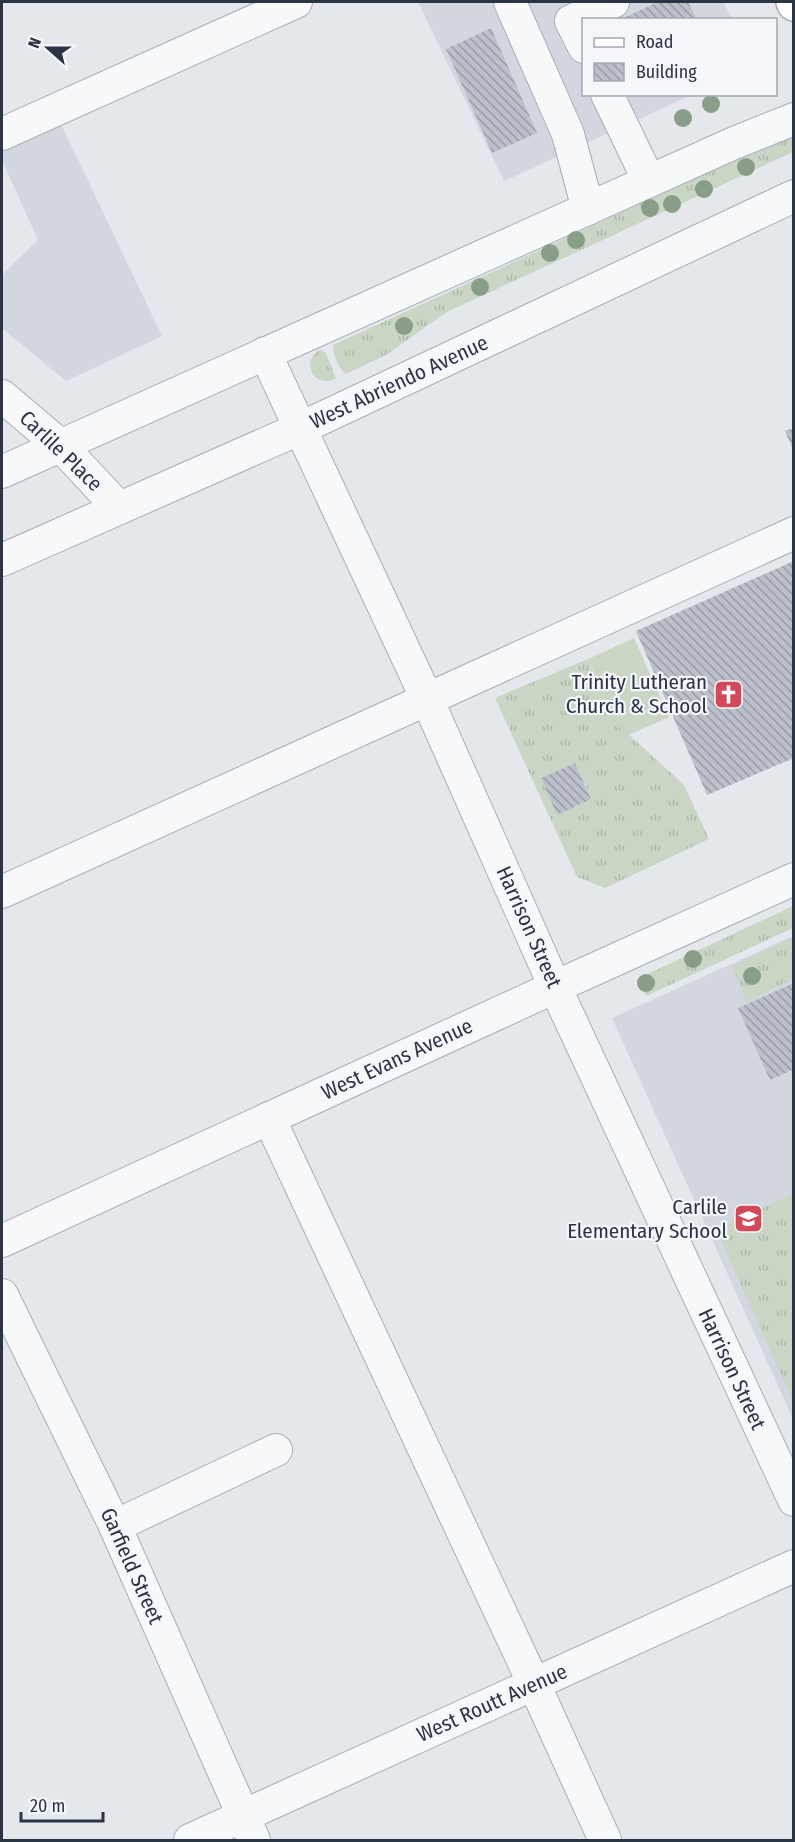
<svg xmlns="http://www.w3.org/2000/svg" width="795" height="1842" font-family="'Fira Sans Condensed',sans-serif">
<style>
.built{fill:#d2d6de}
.grass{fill:url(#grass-tufts);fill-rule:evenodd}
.pitch{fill:#c9d6c5}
.building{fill:url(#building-back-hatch)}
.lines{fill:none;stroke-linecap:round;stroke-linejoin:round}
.minor-casing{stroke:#a9aeb7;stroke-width:34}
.major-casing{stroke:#a3abb8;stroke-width:36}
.minor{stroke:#f7f8fa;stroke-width:32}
.major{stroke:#fff;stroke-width:33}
.tree{fill:#899d89}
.labels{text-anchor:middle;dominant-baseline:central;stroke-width:4.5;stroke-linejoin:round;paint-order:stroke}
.street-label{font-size:21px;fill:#2b3445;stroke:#f4f6f9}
.poi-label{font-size:21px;fill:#2b3445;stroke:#f4f6f9;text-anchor:end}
</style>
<defs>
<pattern id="grass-tufts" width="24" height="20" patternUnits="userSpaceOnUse" patternTransform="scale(1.5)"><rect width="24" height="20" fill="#c9d6c5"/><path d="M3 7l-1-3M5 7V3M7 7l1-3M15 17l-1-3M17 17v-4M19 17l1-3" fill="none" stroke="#adb8ab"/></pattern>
<pattern id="building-back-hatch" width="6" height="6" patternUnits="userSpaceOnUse" patternTransform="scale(1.5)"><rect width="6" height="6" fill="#bbc0ca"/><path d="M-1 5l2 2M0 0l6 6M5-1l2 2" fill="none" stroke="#989da6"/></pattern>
</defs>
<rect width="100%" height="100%" fill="#e4e7ec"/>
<g class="built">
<polygon points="418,2 723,2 732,19 584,20 584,94 691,95 504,181"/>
<polygon points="59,120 162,336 66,381 2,328 2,275 38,240 2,160 2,146"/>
<polygon points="793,936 793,1419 612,1018"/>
</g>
<g class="grass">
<path d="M790,135L793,143V152L447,312L386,355L346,374C338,368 333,355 333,345Z"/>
<path d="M321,350L326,353L336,379C309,389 302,357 321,350Z"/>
<path d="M588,659L599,684L601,683L626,732L684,785L709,839L605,888L577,877L495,698ZM575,763L591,798L557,814L541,778Z"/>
<polygon points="793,906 793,928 646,996 639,978"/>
<polygon points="793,937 793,979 746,1002 732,966"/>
<polygon points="793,1194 793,1401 716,1229"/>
</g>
<polygon class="pitch" points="634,638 669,717 624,737 588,659"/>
<g class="building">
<polygon points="658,2 688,2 696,18 692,20 619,20"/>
<polygon points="491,28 537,133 492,153 446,49"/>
<polygon points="794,428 794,452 785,431"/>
<polygon points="794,561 794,758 707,795 636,631"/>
<polygon points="575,763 591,799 557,815 541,778"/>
<polygon points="794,983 794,1069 770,1080 738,1008"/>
</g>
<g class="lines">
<defs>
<g id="minor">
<polyline points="510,2 568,134 588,209"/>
<polyline points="584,47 571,21 613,2"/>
<polyline points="607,94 649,181"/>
<polyline points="2,134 296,2"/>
<polyline points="265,353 427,699 555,987 794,1500"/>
<polyline points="2,396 61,446 119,508"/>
<polyline points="2,472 734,143 794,119"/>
<polyline points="2,560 301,428 794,196"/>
<polyline points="2,892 794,533"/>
<polyline points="269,1118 534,1684 605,1840"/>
<polyline points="2,1241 555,987 794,879"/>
<polyline points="2,1295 115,1526 254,1840"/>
<polyline points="115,1526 276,1450"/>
<polyline points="190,1840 794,1566"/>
</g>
<polyline id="major" points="793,2 794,4"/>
</defs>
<use href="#minor" class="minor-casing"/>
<use href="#major" class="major-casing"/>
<use href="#minor" class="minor"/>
<use href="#major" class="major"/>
</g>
<g class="tree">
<circle cx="711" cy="104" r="9"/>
<circle cx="683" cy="118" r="9"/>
<circle cx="746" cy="167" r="9"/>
<circle cx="704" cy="189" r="9"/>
<circle cx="672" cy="204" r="9"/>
<circle cx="650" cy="208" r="9"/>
<circle cx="576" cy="240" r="9"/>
<circle cx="550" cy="253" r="9"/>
<circle cx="480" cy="287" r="9"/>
<circle cx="404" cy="326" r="9"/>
<circle cx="693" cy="959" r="9"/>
<circle cx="752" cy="976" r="9"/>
<circle cx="646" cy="983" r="9"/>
</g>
<defs>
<symbol id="church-square" viewBox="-11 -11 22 22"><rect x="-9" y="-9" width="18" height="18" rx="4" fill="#d1495b" stroke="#f4f6f9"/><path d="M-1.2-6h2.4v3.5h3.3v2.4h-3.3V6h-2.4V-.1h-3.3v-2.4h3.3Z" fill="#fff"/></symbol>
<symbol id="school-square" viewBox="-11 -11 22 22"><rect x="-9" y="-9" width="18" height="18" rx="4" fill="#d1495b" stroke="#f4f6f9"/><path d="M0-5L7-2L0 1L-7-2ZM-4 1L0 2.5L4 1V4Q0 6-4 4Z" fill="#fff"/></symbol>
</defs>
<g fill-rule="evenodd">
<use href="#church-square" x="712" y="678" width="33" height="33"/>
<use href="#school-square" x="732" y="1202" width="33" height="33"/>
</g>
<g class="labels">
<g class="street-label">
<text transform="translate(399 382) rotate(-25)">West Abriendo Avenue</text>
<text transform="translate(61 451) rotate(44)">Carlile Place</text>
<text transform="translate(529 927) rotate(66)">Harrison Street</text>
<text transform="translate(397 1059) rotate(-25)">West Evans Avenue</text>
<text transform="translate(732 1369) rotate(65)">Harrison Street</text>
<text transform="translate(132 1566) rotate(66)">Garfield Street</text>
<text transform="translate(492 1703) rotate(-24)">West Routt Avenue</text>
</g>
<g class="poi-label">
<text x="707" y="682">Trinity Lutheran<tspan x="707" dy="24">Church &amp; School</tspan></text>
<text x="727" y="1207">Carlile<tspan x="727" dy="24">Elementary School</tspan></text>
</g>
</g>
<rect width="795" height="1842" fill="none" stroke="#2b3445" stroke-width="6"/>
<rect x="582" y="18" width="195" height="78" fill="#f4f6f9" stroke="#a4a8b1" stroke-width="1.5"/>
<rect x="594" y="38" width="30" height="9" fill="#ffffff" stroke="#a4a8b1" stroke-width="1.5"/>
<text x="636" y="48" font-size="18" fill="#2b3445">Road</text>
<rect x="594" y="63" width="30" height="18" fill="url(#building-back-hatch)" stroke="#a4a8b1" stroke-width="1.5"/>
<text x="636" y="78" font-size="18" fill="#2b3445">Building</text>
<g transform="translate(48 48) rotate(291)" stroke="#f4f6f9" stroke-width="4.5" paint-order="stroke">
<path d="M0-4.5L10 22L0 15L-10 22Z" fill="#2b3445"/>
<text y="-9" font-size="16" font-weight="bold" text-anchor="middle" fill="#2b3445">N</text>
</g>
<path d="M21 1812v9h82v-9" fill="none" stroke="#2b3445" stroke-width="3"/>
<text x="30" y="1812" font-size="18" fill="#2b3445" stroke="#f4f6f9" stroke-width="4.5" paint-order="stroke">20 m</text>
</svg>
